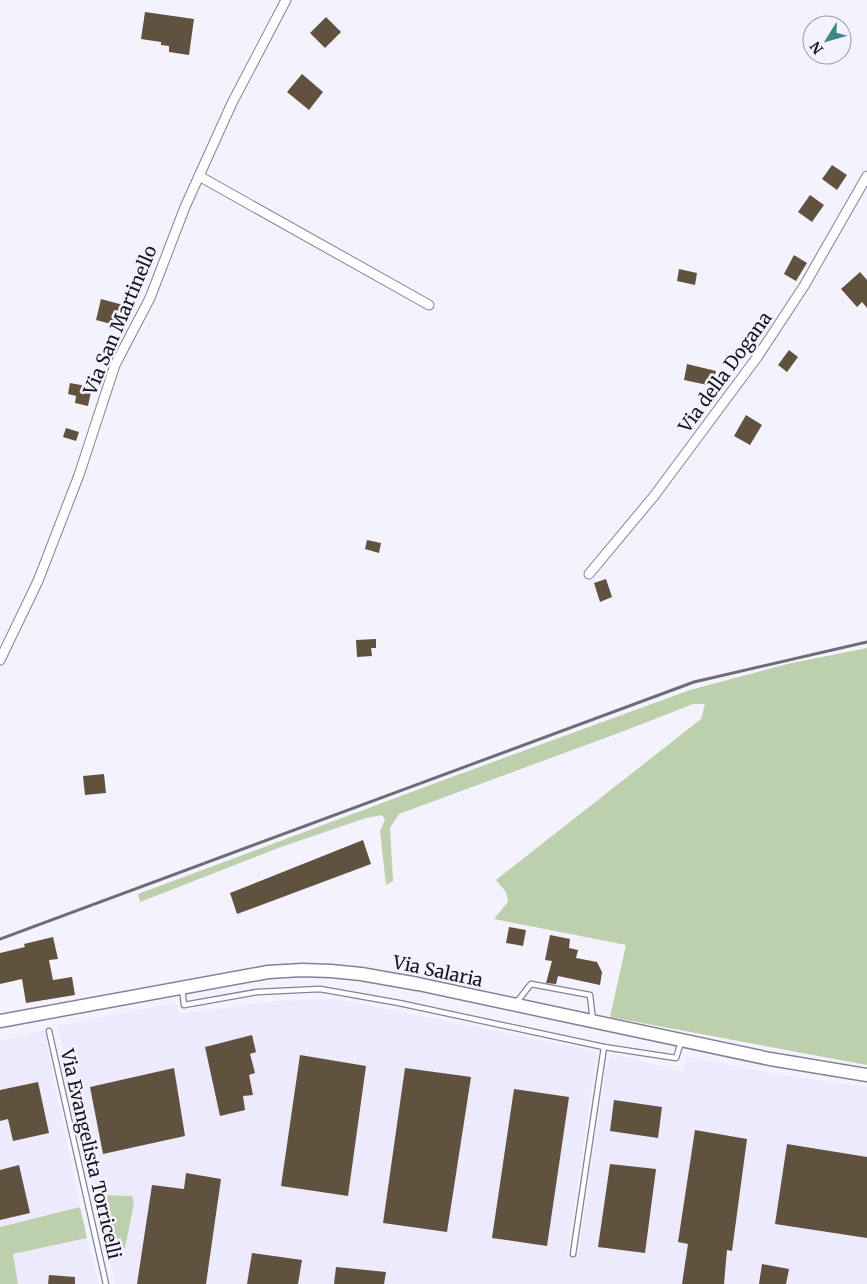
<svg xmlns="http://www.w3.org/2000/svg" width="867" height="1284" font-family="Merriweather,serif">
<style>
.built{fill:#edeafe}
.green{fill:#bdd0ad}
.building{fill:#61523f}
.lines{fill:none;stroke-linecap:round;stroke-linejoin:round}
.lane-casing{stroke:#858098;stroke-width:7}
.street-casing{stroke:#858098;stroke-width:11}
.secondary-casing{stroke:#858098;stroke-width:15}
.lane{stroke:#fff;stroke-width:4.5}
.street{stroke:#fff;stroke-width:9}
.secondary{stroke:#fff;stroke-width:12}
.rail{stroke:#6e6c76;stroke-width:3}
.labels{text-anchor:middle;dominant-baseline:central;stroke-width:5;stroke-linejoin:round;paint-order:stroke}
.street-label{font-size:18px;fill:#15131c;stroke:#f4f3fd}
</style>
<rect width="100%" height="100%" fill="#f4f3fd"/>
<g class="built">
<polygon points="337,999 597,1052 567,1256 578,1257 606,1067 610,1059 623,1056 683,1072 686,1056 770,1073 867,1087 867,1284 115,1284 58,1026 176,1002 179,1014 276,1001"/>
<polygon points="44,1030 80,1207 0,1227 0,1041"/>
<polygon points="87,1238 99,1284 18,1284 13,1254"/>
</g>
<g class="green">
<polygon points="867,648 867,1065 610,1017 626,945 494,919 508,902 506,892 496,880 701,719 705,704 693,704 624,731 399,814 390,828 393,881 386,885 380,831 385,820 382,815 366,818 281,847 140,902 138,894 441,781 690,690 787,664"/>
<polygon points="96,1195 132,1196 134,1203 125,1248 107,1247"/>
<polygon points="80,1207 87,1238 13,1254 18,1284 0,1284 0,1227"/>
</g>
<g class="building">
<polygon points="145,12 194,19 189,55 169,52 169,46 161,45 161,42 141,39"/>
<polygon points="326,17 341,32 325,48 310,33"/>
<polygon points="302,74 323,92 309,110 287,92"/>
<polygon points="832,165 847,175 837,190 822,179"/>
<polygon points="810,195 824,205 812,222 798,212"/>
<polygon points="794,255 807,263 796,281 784,274"/>
<polygon points="679,269 697,273 695,285 677,281"/>
<polygon points="860,272 867,280 867,308 862,302 857,307 841,289"/>
<polygon points="101,299 127,306 122,327 96,320"/>
<polygon points="789,350 798,357 787,372 778,365"/>
<polygon points="687,364 716,371 712,386 684,380"/>
<polygon points="70,383 92,387 88,406 75,403 76,396 68,394"/>
<polygon points="746,415 762,425 750,445 734,436"/>
<polygon points="66,428 79,432 76,441 63,437"/>
<polygon points="367,540 381,543 379,553 365,549"/>
<polygon points="606,579 612,597 600,602 594,583"/>
<polygon points="376,639 376,648 371,648 372,656 357,657 356,640"/>
<polygon points="104,774 106,793 85,795 83,776"/>
<polygon points="363,840 371,864 237,914 230,893"/>
<polygon points="509,927 526,930 523,946 506,943"/>
<polygon points="550,935 570,939 569,948 578,950 576,958 597,962 602,972 600,985 558,976 556,984 546,983 552,961 545,960"/>
<polygon points="53,937 58,959 49,960 53,980 72,977 75,995 26,1003 22,979 0,984 0,953 25,947 24,944"/>
<polygon points="252,1035 256,1052 250,1054 255,1073 249,1075 253,1095 243,1096 245,1110 220,1116 205,1047"/>
<polygon points="300,1055 366,1066 348,1196 281,1186"/>
<polygon points="174,1068 185,1136 103,1154 90,1087"/>
<polygon points="405,1068 471,1077 447,1232 383,1223"/>
<polygon points="38,1082 49,1133 13,1141 8,1119 0,1121 0,1090"/>
<polygon points="514,1089 569,1097 547,1246 492,1238"/>
<polygon points="614,1100 662,1107 658,1138 610,1131"/>
<polygon points="695,1130 747,1139 732,1251 727,1250 724,1284 682,1284 688,1244 678,1242"/>
<polygon points="787,1144 867,1157 867,1238 775,1224"/>
<polygon points="610,1164 656,1169 645,1253 598,1247"/>
<polygon points="19,1165 30,1213 0,1220 0,1170"/>
<polygon points="186,1173 221,1179 206,1284 137,1284 152,1185 184,1189"/>
<polygon points="252,1253 302,1260 298,1284 247,1284"/>
<polygon points="762,1264 789,1269 786,1284 759,1284"/>
<polygon points="336,1267 386,1272 384,1284 334,1284"/>
<polygon points="49,1275 75,1277 75,1284 48,1284"/>
</g>
<g class="lines">
<defs>
<g id="lane">
<polyline points="182,988 184,1005 257,992 320,989 399,1003 604,1047 676,1058 681,1042"/>
<polyline points="516,1003 531,984 590,995 593,1021"/>
<polyline points="49,1031 106,1284"/>
<polyline points="573,1254 604,1047"/>
</g>
<g id="street">
<polyline points="199,176 429,305"/>
<polyline points="589,574 654,496 758,356 804,286 867,176"/>
<polyline points="0,660 38,581 79,475 115,365 150,298 185,207 232,103 286,0"/>
</g>
<polyline id="secondary" points="0,1021 268,972 302,970 331,971 361,974 418,984 770,1059 867,1075"/>
</defs>
<use href="#lane" class="lane-casing"/>
<use href="#street" class="street-casing"/>
<use href="#secondary" class="secondary-casing"/>
<use href="#lane" class="lane"/>
<use href="#street" class="street"/>
<use href="#secondary" class="secondary"/>
<polyline class="rail" points="0,939 694,682 867,642"/>
</g>
<g class="labels">
<g class="street-label">
<text transform="translate(120 320) rotate(-67)">Via San Martinello</text>
<text transform="translate(725 372) rotate(-54)">Via della Dogana</text>
<text transform="translate(438 971) rotate(12)">Via Salaria</text>
<text transform="translate(91 1154) rotate(77)">Via Evangelista Torricelli</text>
</g>
</g>
<g transform="translate(827 40) rotate(233)"><circle r="24" fill="#f4f3fd" stroke="#9b99a3"/>
<path d="M0-4L9 19L0 12L-9 19Z" fill="#408885"/>
<text y="-8" font-size="14" font-weight="bold" text-anchor="middle" fill="#15131c">N</text>
</g>
</svg>
